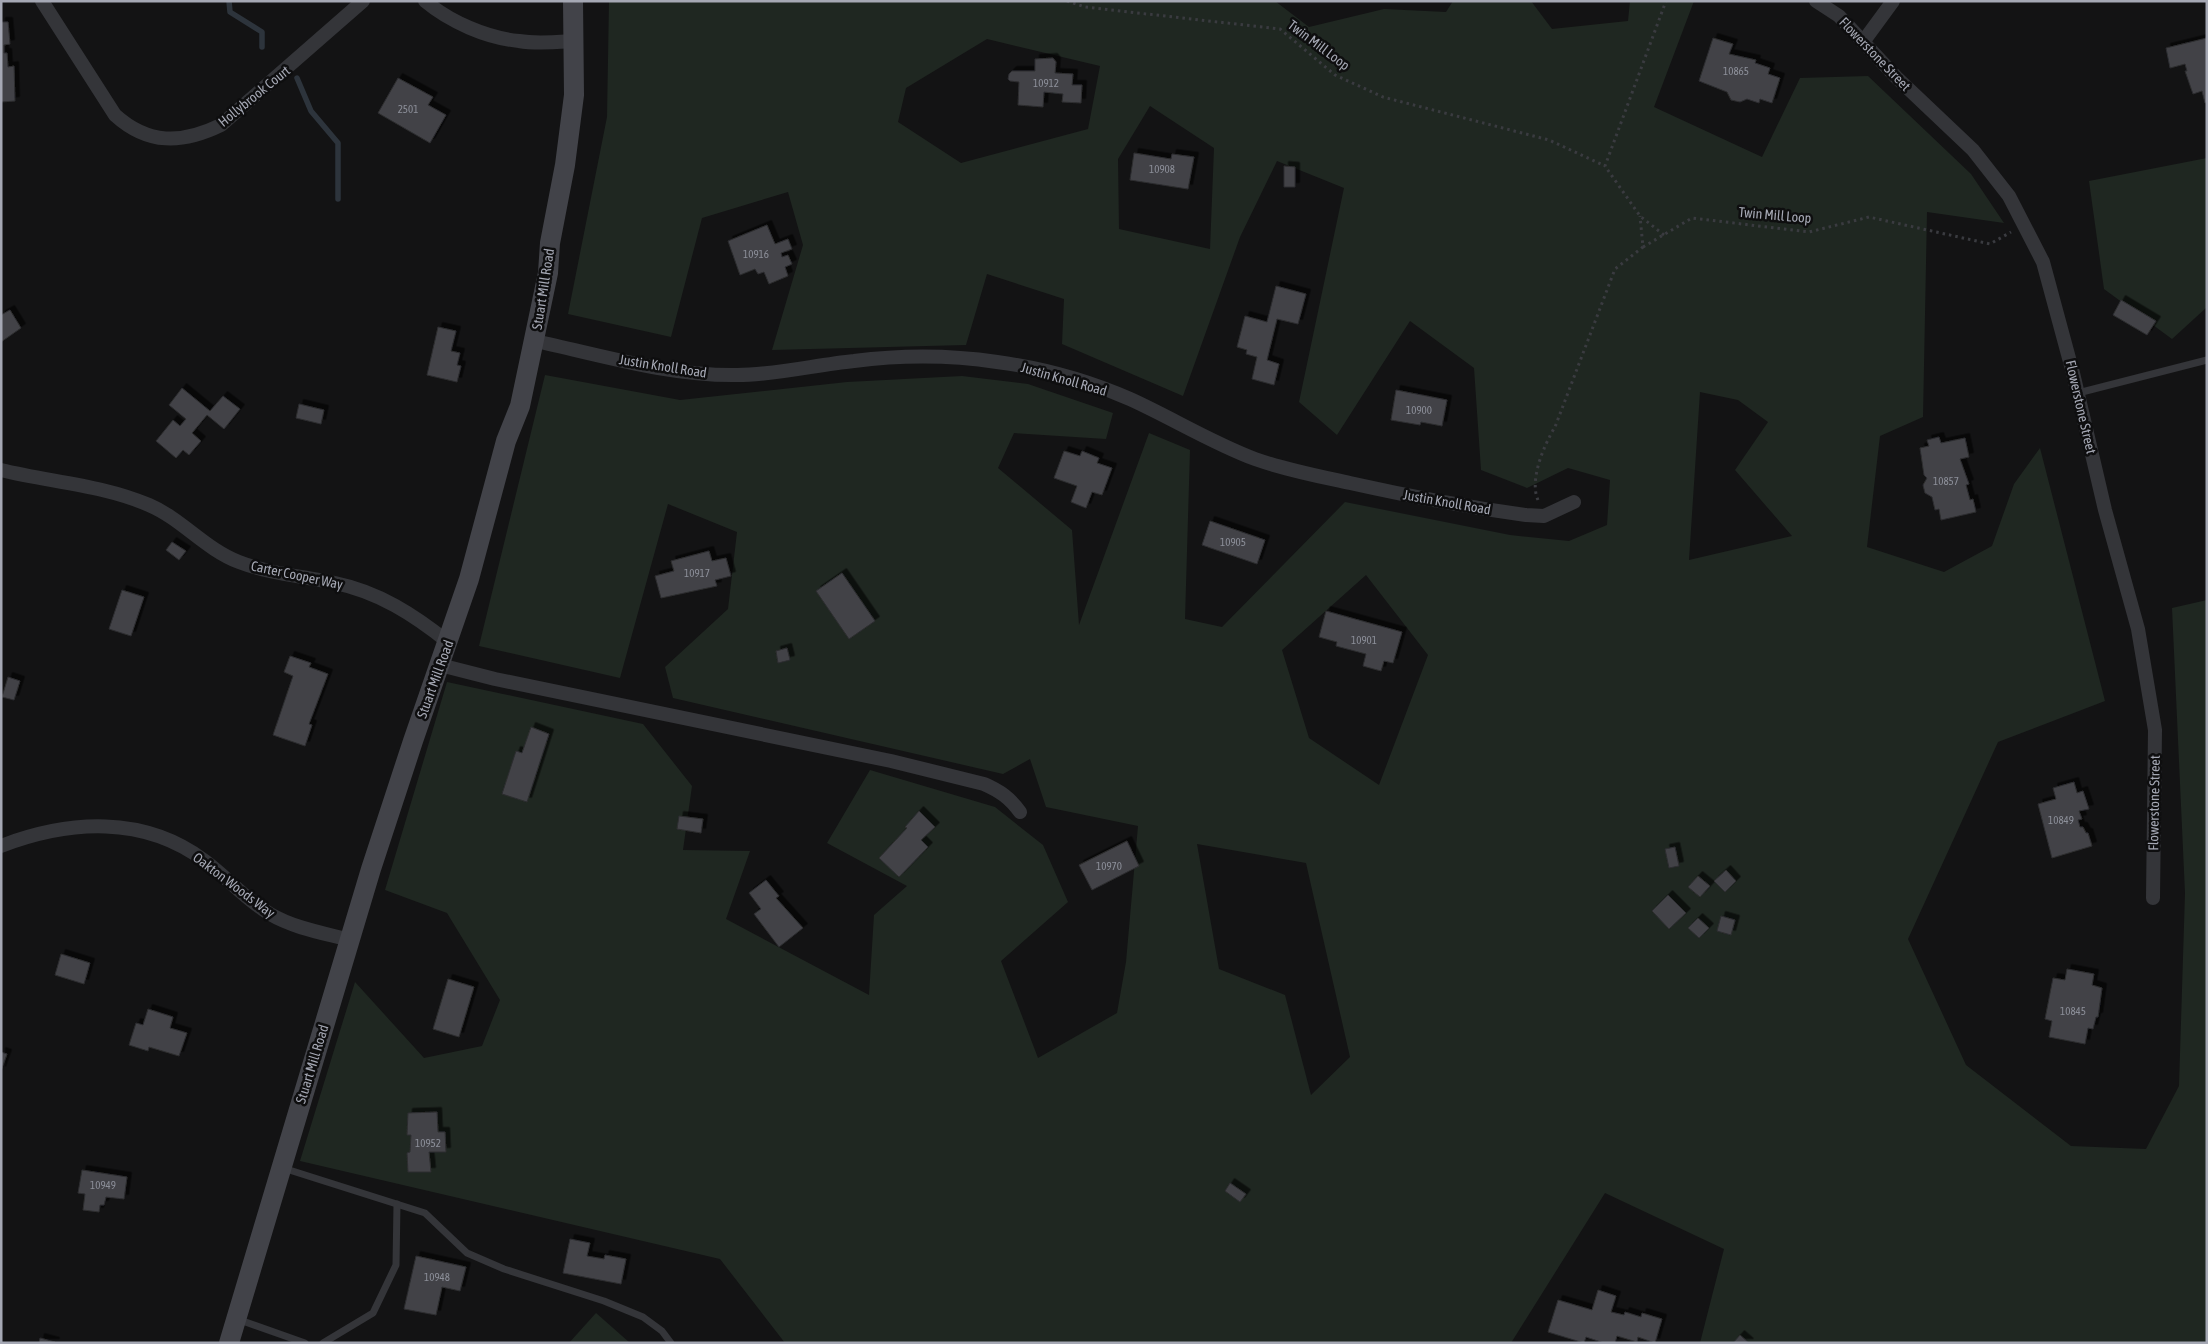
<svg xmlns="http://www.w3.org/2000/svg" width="2208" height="1344" font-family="'Asap Condensed',sans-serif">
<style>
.green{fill:#1f2721;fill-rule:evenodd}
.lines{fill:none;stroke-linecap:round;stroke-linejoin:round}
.stream{stroke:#2d343c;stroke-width:5.5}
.building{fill:#424347;stroke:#2d2d30;filter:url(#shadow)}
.path{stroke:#3a3b40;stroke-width:3;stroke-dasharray:2.5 4;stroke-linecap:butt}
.lane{stroke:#343539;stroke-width:7}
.street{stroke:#343539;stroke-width:14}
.secondary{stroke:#424349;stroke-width:20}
.labels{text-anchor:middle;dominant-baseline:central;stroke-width:5;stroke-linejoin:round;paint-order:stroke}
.number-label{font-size:11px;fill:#8c8f99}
.street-label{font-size:14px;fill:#a5a8b4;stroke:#0e0e0f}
</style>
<defs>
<filter id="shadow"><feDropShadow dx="4.5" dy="-4.5" stdDeviation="0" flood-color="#0009"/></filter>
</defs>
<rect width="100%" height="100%" fill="#131314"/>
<g class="green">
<path d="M609,1H1275L1309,27L1384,9L1446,12L1453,1H1531L1552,29L1628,21L1630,1H1694L1654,107L1762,157L1800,78L1868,76L1971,174L2004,223L1927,212L1923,417L1880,436L1867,547L1944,572L1992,546L2014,484L2040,448L2105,701L1998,742L1908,939L1966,1065L2071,1146L2146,1149L2179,1086L2185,893L2172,608L2207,600V1343H1700L1724,1249L1605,1193L1511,1343H785L720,1259L300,1161L355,982L424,1058L482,1046L500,1000L447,913L385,890L447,682L643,724L692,786L683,850L750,851L726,919L869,995L874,915L907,886L827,843L870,770L995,807L1043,845L1068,902L1001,961L1038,1058L1117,1013L1126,962L1138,826L1046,807L1030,759L1003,774L673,698L665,667L728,609L737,532L668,504L620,678L479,646L545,375L680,400L847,382L962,376L1028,384L1113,413L1106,439L1014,433L998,468L1072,530L1079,625L1149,433L1190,450L1185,619L1222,627L1345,502L1510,535L1569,541L1607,525L1610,480L1568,468L1527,488L1481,470L1474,368L1410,321L1337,435L1299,402L1344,188L1277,161L1240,237L1183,396L1062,344L1064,299L987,274L966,345L772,350L803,245L788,192L702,218L671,337L568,314L607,117ZM987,39L1100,66L1088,129L961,163L898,122L906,88ZM1150,106L1214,148L1210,249L1119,229L1118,159ZM1700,392L1738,400L1768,422L1735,470L1792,536L1689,560ZM1366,575L1428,655L1379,785L1309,738L1282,650ZM1197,844L1306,863L1350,1057L1311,1095L1285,995L1219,969Z"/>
<polygon points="2207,158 2207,307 2172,339 2104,289 2089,181"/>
<polygon points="596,1313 630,1343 569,1343"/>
</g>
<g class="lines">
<g class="stream">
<polyline points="229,1 230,12 262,32 262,47"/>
<polyline points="297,78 311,111 338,143 338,199"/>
</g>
</g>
<g class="building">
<polygon points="1,22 8,22 10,44 4,45 4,53 7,53 8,67 14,66 15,101 1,102"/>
<polygon points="1713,38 1733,44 1729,54 1756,60 1755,63 1770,68 1768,74 1780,78 1772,103 1760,99 1759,103 1747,99 1740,102 1731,100 1727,92 1699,81"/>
<polygon points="2207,38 2207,102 2205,103 2202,91 2193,94 2185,71 2187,71 2185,64 2170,68 2166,48"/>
<polygon points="1053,58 1056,62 1055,73 1073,74 1072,85 1082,85 1081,103 1062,102 1063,94 1044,92 1043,107 1018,105 1019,82 1010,81 1008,79 1009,74 1012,71 1035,71 1035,59"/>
<polygon points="398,78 433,97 428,105 446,115 430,143 378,113"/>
<polygon points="1134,153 1171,159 1172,154 1194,157 1188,189 1130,180"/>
<polygon points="1284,166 1295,167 1295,187 1284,187"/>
<polygon points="767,225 775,244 788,239 792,249 781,253 782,257 788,255 792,264 785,267 788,276 769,284 764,272 758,274 755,269 740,275 728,241"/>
<polygon points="1276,286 1306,294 1298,324 1277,319 1267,360 1279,364 1274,385 1252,379 1257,357 1246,354 1247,350 1237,347 1245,316 1267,322"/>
<polygon points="2121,300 2156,321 2147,335 2113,315"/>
<polygon points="10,310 21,328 1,342 1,315"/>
<polygon points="438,327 456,331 451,351 460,353 457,365 461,366 457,382 427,375"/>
<polygon points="182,388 210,411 223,396 240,409 224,429 207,415 192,433 201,441 189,455 183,450 176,458 156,441 173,420 180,426 186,419 169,405"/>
<polygon points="1396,390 1447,400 1442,426 1421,422 1420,425 1391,420"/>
<polygon points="299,404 324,410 321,424 296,418"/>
<polygon points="1939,437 1941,443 1965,438 1969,457 1960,459 1969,484 1966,485 1970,500 1973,499 1976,512 1941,520 1939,509 1935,510 1932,497 1925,493 1923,485 1927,478 1924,475 1920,448 1929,446 1927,440"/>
<polygon points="1064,451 1080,456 1082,451 1099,458 1097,463 1112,468 1102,495 1092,492 1086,508 1071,502 1077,486 1054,478"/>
<polygon points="1210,521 1265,540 1257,564 1202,545"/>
<polygon points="172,542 186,551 179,560 166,550"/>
<polygon points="709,551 712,561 726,558 731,576 715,580 717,586 661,598 655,576 674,571 671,561"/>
<polygon points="842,573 875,621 849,639 816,591"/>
<polygon points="122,590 144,597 131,636 109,629"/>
<polygon points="1326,611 1402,632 1393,663 1384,661 1381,671 1363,666 1366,654 1336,646 1337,642 1319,637"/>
<polygon points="787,648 790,660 778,663 776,651"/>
<polygon points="290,656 311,663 309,667 328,674 309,724 312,725 305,746 273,735 293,676 284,672"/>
<polygon points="8,677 20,681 14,700 2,697"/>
<polygon points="531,727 549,734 527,802 502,794 516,751 522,753"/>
<polygon points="2074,782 2077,793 2083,791 2089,809 2079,811 2082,819 2078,820 2080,827 2083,827 2086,833 2088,833 2092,846 2052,858 2038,804 2056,799 2053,788"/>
<polygon points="919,811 935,827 921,840 928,847 899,877 879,858 907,828 905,827"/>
<polygon points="679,816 703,819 701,833 677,829"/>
<polygon points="1127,841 1139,866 1092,890 1079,865"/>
<polygon points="1675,847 1679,866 1669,868 1665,849"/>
<polygon points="1726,870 1736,881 1725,892 1714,881"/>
<polygon points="1698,876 1710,886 1700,897 1688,887"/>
<polygon points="766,880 779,896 776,898 803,928 779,947 754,914 761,909 749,893"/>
<polygon points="1668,895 1686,913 1669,929 1652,911"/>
<polygon points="1721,916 1735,920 1731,935 1717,931"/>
<polygon points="1698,918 1709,928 1699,938 1688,928"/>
<polygon points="61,954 90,963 84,984 55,975"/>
<polygon points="2067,969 2094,974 2092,985 2102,988 2098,1017 2096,1017 2093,1029 2088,1028 2085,1044 2049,1037 2052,1021 2045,1019 2053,978 2065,980"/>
<polygon points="448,979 474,987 459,1037 433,1029"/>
<polygon points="148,1009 173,1017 170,1028 187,1033 179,1056 149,1047 148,1051 129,1045 136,1023 143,1025"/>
<polygon points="1,1052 7,1054 1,1071"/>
<polygon points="437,1112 438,1132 445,1132 446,1152 429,1152 431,1172 408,1172 407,1153 410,1152 411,1135 407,1135 408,1113"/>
<polygon points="82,1170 127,1177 124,1199 106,1197 104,1205 100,1205 99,1212 83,1210 85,1194 78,1193"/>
<polygon points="1230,1183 1246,1194 1240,1202 1225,1191"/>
<polygon points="570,1239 590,1243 587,1256 604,1259 605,1255 626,1259 621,1284 563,1273"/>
<polygon points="416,1256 466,1267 460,1291 442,1287 436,1315 404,1309"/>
<polygon points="1598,1290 1616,1296 1611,1312 1624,1315 1625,1312 1641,1317 1642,1313 1662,1319 1655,1343 1638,1337 1637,1342 1617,1336 1615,1343 1604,1343 1586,1337 1584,1343 1548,1332 1558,1300 1592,1310"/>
<polygon points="1740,1335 1749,1343 1733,1343"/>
<polygon points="40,1338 55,1342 55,1343 39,1343"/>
</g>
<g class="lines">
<g class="path">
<polyline points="1067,1 1085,7 1280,29 1335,75 1383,97 1549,140 1605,166"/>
<polyline points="1664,235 1640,216 1605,166 1666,1"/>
<polyline points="1643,247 1692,218 1809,232 1869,217 1990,244 2011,232"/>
<path d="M1538,500C1529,480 1544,445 1555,427L1615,269L1643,247L1640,216"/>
</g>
<g class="lane">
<polyline points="2078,393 2207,360"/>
<polyline points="283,1168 425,1213 467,1253 504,1269 604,1301 643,1317 662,1331 671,1343"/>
<polyline points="237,1319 305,1343"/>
<polyline points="323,1343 373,1313 396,1265 397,1204"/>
</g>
<g class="street">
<path d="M42,1L115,115C148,145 182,144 221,125L363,1"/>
<path d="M425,1C450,22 487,38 519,41C537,44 556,42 573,41"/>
<polyline points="1816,1 1839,16 1896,77 1973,150 2009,196 2043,262 2073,373 2105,510 2138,629 2155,730 2153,898"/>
<polyline points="1863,42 1893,1"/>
<path d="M535,341C601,355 668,376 737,375C776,375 815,365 854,361C901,355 950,355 997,362C1042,368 1089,381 1130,399C1172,418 1212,443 1255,459C1286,470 1318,476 1350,483C1408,496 1467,507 1526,515L1544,516L1574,502"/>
<path d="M1,470C50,482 103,485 149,505C182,519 205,549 239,562C270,574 303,576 335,583C379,592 414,615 448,642"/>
<path d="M440,665L495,679L891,761L984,784C1000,791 1010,798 1020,812"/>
<path d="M1,846C69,820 144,815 205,861C228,878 246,900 270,914C294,928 323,933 350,940"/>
</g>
<polyline class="secondary" points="229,1343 371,869 413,741 469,579 506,441 520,406 548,273 550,243 565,165 574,95 573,1"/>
</g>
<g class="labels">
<g class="number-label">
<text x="1736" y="71">10865</text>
<text x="1046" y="83">10912</text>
<text x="408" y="109">2501</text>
<text x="1162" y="169">10908</text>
<text x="756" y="254">10916</text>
<text x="1419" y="410">10900</text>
<text x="1946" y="481">10857</text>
<text x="1233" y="542">10905</text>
<text x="697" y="573">10917</text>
<text x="1364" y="640">10901</text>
<text x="2061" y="820">10849</text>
<text x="1109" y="866">10970</text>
<text x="2073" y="1011">10845</text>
<text x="428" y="1143">10952</text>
<text x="103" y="1185">10949</text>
<text x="437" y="1277">10948</text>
</g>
<g class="street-label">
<text transform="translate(1319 45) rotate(37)">Twin Mill Loop</text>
<text transform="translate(1875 54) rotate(46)">Flowerstone Street</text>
<text transform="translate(254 96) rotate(-39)">Hollybrook Court</text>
<text transform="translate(1775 215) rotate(5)">Twin Mill Loop</text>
<text transform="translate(543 289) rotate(-81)">Stuart Mill Road</text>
<text transform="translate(663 366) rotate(9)">Justin Knoll Road</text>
<text transform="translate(1064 379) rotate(16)">Justin Knoll Road</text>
<text transform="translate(2081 407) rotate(77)">Flowerstone Street</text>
<text transform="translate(1447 502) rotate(10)">Justin Knoll Road</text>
<text transform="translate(297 575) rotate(12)">Carter Cooper Way</text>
<text transform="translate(435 679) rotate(-70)">Stuart Mill Road</text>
<text transform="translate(2154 803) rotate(-89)">Flowerstone Street</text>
<text transform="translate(234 885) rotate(37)">Oakton Woods Way</text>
<text transform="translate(312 1064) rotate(-73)">Stuart Mill Road</text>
</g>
</g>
<rect width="2208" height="1344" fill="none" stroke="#a5a8b4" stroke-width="5"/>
</svg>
